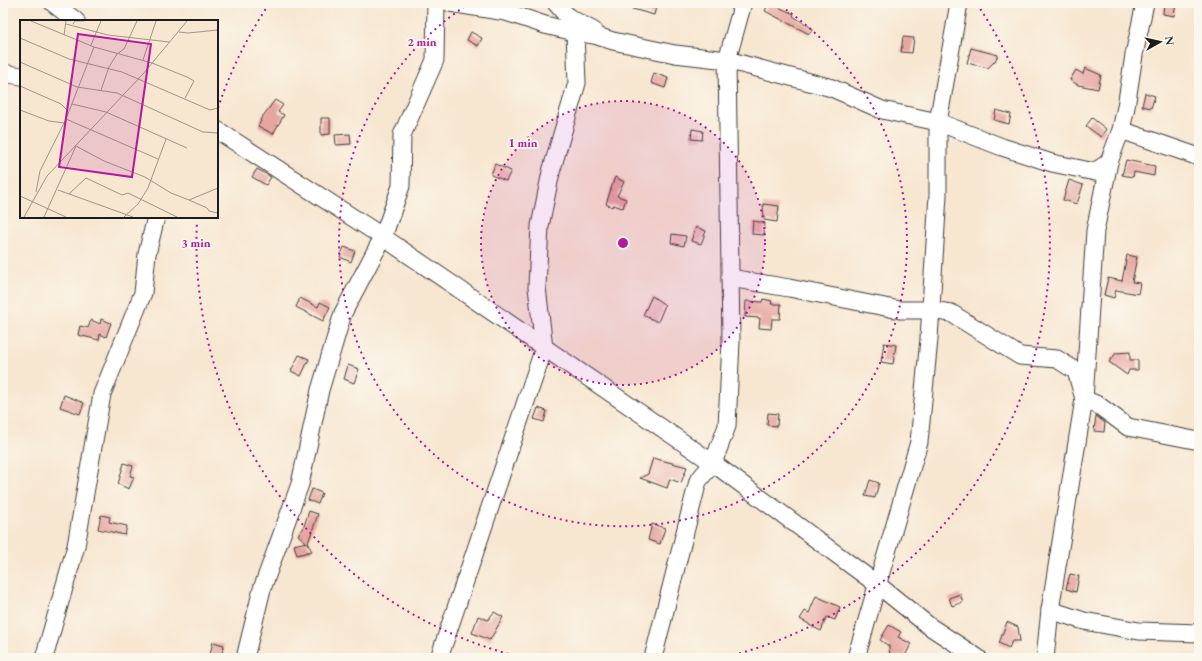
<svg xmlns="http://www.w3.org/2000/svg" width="1202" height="661" font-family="'EB Garamond',serif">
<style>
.building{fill:#e7a5a0}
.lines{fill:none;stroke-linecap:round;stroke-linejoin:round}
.minor-casing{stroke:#3d3a37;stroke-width:19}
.minor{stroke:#fff;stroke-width:17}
.ring{fill:none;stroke:#b5179e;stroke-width:2;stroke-dasharray:2 4}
.inset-road{fill:none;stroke:#9f9588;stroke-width:1}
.view{fill:#b5179e;fill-opacity:0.15;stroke:#b5179e;stroke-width:2}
.inset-edge{fill:none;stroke:#1c1c1c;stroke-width:2}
.centre{fill:#b5179e;stroke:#fbf7ec;stroke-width:2}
.ring-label{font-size:12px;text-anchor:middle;font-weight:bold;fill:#b5179e;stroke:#fbf7ec;stroke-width:4;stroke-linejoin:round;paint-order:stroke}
</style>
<rect width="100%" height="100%" fill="#fbf7ec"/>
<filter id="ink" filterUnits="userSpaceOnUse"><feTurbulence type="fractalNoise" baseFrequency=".025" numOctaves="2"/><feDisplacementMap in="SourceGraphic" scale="8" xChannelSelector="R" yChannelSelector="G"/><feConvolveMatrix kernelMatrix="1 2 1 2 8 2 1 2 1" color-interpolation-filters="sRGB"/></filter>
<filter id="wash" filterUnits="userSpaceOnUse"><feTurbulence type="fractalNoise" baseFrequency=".012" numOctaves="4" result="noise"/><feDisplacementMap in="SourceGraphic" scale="16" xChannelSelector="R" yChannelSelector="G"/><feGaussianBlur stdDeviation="0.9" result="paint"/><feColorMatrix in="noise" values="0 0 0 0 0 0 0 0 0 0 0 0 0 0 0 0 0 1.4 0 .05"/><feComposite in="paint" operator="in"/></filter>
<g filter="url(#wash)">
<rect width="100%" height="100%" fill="#f7e6d0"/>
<g id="blocks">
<g class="building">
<polygon points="623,3 657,3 654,15 622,6"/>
<polygon points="769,3 794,14 793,16 813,29 809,34 765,11"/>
<polygon points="1164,3 1176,3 1174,16 1163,14"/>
<polygon points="471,32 482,38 478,46 467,40"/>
<polygon points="903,37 914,38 912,53 901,52"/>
<polygon points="971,48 998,55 995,61 988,68 967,63"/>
<polygon points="1085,68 1101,75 1098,89 1078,85 1070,80 1076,70 1083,74"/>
<polygon points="654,73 668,78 665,88 651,83"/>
<polygon points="1145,93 1155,96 1151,108 1142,106"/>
<polygon points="275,100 283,105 278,112 284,115 273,134 258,126 261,121 260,120"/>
<polygon points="996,110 1011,114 1009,124 994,120"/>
<polygon points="321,118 330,118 330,134 321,135"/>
<polygon points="1092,118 1106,129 1101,137 1086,126"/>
<polygon points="692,129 703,131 702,140 691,139"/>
<polygon points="350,134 351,144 336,145 335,135"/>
<polygon points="1126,160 1155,166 1154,176 1134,172 1133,177 1122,175"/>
<polygon points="495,164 511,171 506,181 491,175"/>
<polygon points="257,169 271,177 266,185 252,177"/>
<polygon points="615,177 624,182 617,196 626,199 623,208 613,205 612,207 606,204"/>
<polygon points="1069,180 1083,185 1077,204 1063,200"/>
<polygon points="763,204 779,206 777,222 764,220"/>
<polygon points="753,221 765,223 764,235 752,234"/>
<polygon points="696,227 706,231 701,244 691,241"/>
<polygon points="672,234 686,236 684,246 671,243"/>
<polygon points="344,247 355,251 351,262 340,257"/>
<polygon points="1127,255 1137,257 1132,282 1140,283 1138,294 1116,290 1114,298 1104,295 1108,278 1122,281"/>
<polygon points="652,296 665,305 658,322 643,315"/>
<polygon points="300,298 318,307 320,302 330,307 323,321 296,307"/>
<polygon points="763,299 772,301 771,304 781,304 780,319 772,319 771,329 759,328 760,318 745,317 746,301 762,302"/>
<polygon points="101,319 111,323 106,337 100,334 99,340 78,335 80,326 88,328 91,320 100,324"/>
<polygon points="884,343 896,345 893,364 881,362"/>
<polygon points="1130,352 1130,360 1138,360 1138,370 1129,370 1127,375 1109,362 1116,353"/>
<polygon points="299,355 309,359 301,376 291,371"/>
<polygon points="348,365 359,369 354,383 344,379"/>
<polygon points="64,395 84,403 80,414 60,407"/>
<polygon points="538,408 547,411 544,422 534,419"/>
<polygon points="768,413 778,414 777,426 767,425"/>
<polygon points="1096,416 1105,423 1104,432 1094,431"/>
<polygon points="653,458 687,467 681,483 670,479 667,488 640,478 648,474"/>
<polygon points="124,463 133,466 130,476 134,477 129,489 118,484"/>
<polygon points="870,480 879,483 875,498 865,496"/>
<polygon points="312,489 322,493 318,504 308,500"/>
<polygon points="309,511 318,514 308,543 307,543 312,551 297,555 294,545 306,542 298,535 303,529"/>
<polygon points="101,515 110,517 109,522 127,526 125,535 98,529"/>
<polygon points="652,524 665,528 660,544 648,540"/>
<polygon points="1070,574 1079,576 1076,592 1066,589"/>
<polygon points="960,594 963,602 952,606 949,598"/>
<polygon points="816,596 840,607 835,620 827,617 821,631 809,625 809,624 800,619 805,611 809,613"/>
<polygon points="494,612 503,617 490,640 472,633 478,616 488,620"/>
<polygon points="1007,622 1018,627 1020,641 1012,641 1009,648 999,643"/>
<polygon points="889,625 901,632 898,637 911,644 905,656 890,657 889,646 880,640"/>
<polygon points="213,642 224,645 221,658 209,658"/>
</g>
</g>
</g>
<g filter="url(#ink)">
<use href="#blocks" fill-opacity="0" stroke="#3d3a37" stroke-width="1"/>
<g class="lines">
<defs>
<g id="minor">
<polyline points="53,3 76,21"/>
<polyline points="450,3 506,12 545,25 575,32 594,35 613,41 675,54 727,60 832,88 882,110 938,122 1002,147 1052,163 1095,172 1109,162"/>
<polyline points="556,3 568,17 594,31"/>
<polyline points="3,73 21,76"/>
<polyline points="217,130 383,237 713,463 878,585 929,626 978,658"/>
<polyline points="1121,130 1199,157"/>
<polyline points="730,278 789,288 900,310 931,310 951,313 1020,356 1057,359 1076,371 1084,399 1098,405 1128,427 1199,441"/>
<polyline points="1050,610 1084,621 1139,631 1199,633"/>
<polyline points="44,658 76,546 102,394 143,293 147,254 156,217"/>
<polyline points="245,658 262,589 300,484 320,390 343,313 383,237 401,186 402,135 435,60 436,3"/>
<polyline points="439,658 544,348 537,287 540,226 551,172 577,83 575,32"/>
<polyline points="653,658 698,481 713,463 727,426 731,341 727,60 743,3"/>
<polyline points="856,658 919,442 929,339 938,195 938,122 959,3"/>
<polyline points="1045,658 1050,610 1084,399 1095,231 1109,162 1121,130 1126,107 1134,55 1145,3"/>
</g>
</defs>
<use href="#minor" class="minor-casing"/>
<use href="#minor" class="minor"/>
</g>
</g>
<circle cx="623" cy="243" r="142" fill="#b5179e" fill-opacity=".12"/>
<g class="ring">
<circle cx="623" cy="243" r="142"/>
<path d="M776 3A284 284 0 1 1 470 3"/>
<path d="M520 657A427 427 0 0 1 197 221M218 108A427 427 0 0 1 269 4M977 4A427 427 0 0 1 726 657"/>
</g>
<g transform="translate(20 20)">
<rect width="198" height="198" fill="#f7e6d0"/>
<path class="inset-road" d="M11,1L74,27L132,43L167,57L174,61L165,78M46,4L88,15L149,22M53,4L55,1H64M159,12L168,13L198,10M44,15L46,1M0,18L49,39L102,52L190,90L198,88M71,25L81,1M123,40L136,1M0,42L57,67L97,73L183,112L198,113M0,66L41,84L48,91M81,70L89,47L97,34L104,29L117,1M52,84L86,92L167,128M0,90L29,101L44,103M46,99L138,139M38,170L113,197M16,172L20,151L46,99L74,27M49,174L66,158L102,175L108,173L157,197M0,176L46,197M169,180L187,188L189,191L198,193M4,197L27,156L123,54L167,1M24,197L56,126L84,141L125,157L151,173L169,180L198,168M104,197L118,184L128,168L146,119"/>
<path class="view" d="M58,14L131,24L112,157L39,147Z"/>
<rect width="198" height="198" class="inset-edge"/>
</g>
<circle cx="623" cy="243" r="6" class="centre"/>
<g class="ring-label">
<text x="422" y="46">2 min</text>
<text x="523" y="147">1 min</text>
<text x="196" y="247">3 min</text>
</g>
<rect width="1202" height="661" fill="none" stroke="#fbf7ec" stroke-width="16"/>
<g transform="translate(1160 42) rotate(82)" stroke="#fbf7ec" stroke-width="3" paint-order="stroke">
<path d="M0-3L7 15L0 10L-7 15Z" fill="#1c1c1c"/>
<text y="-6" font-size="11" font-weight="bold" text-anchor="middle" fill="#1c1c1c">N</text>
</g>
</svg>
